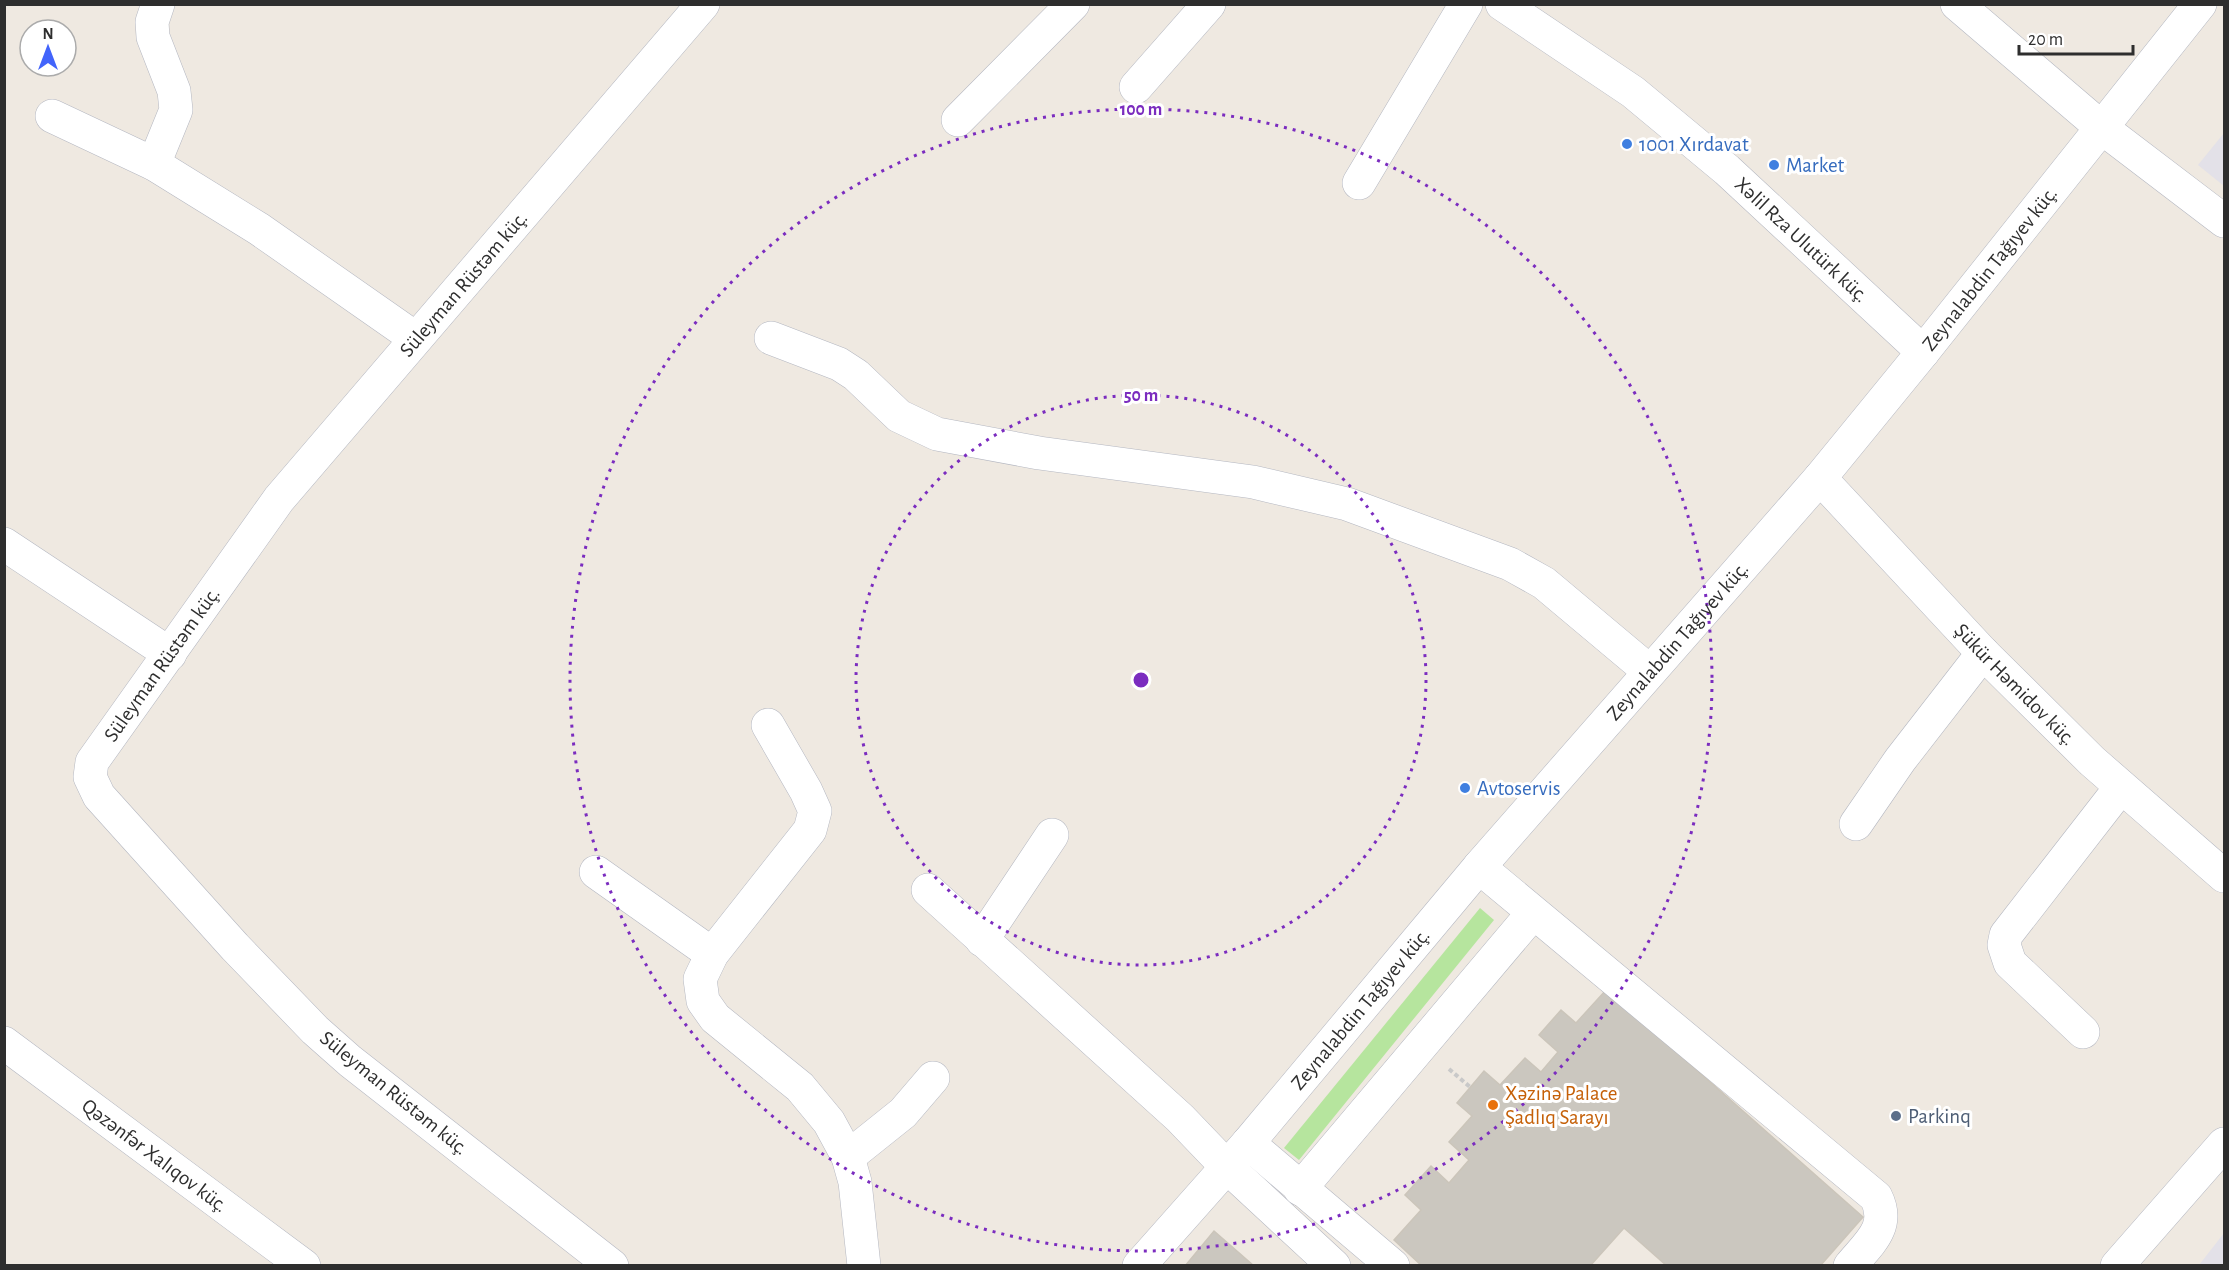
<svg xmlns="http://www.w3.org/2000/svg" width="2229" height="1270" font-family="'Alegreya Sans',sans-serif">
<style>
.industrial{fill:#e3e1e8}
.green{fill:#b6e59e}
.building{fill:#cbc7bf;stroke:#cbc5ba;stroke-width:1.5}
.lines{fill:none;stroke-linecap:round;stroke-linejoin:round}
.minor-casing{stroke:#b4b7c1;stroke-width:34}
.path{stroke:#c9c9c9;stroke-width:4;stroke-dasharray:4.5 3;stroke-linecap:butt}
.minor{stroke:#fff;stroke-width:33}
.ring{fill:none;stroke:#7b2cbf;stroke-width:3;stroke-dasharray:3 6}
.shop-dot{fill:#3f7fe0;stroke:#fff;stroke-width:2}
.food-dot{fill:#e8710a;stroke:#fff;stroke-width:2}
.service-dot{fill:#5c6f8a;stroke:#fff;stroke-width:2}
.labels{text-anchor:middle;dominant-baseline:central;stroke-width:6;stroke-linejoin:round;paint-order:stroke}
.shop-label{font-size:21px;fill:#366cbe;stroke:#fff;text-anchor:start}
.street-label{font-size:21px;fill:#2e2e2e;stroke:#fff}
.food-label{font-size:21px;fill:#c56008;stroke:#fff;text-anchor:start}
.service-label{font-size:21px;fill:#4e5e75;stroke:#fff;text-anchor:start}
.centre{fill:#7b2cbf;stroke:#fff;stroke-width:3}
.ring-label{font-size:18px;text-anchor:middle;font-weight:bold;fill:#7b2cbf;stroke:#fff;stroke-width:6;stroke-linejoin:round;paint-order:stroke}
</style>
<rect width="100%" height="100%" fill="#efe9e1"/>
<g class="industrial">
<polygon points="2224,133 2224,186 2198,165"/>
<polygon points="2224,1233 2224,1265 2199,1265"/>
</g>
<polygon class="green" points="1480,908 1494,920 1299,1160 1284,1148"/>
<g class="building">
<polygon points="1606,990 1863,1217 1820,1266 1667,1266 1624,1228 1590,1266 1422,1266 1394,1240 1421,1210 1405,1195 1431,1166 1449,1183 1469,1160 1449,1142 1472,1116 1457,1103 1484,1071 1500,1085 1525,1058 1541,1072 1558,1052 1539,1035 1561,1010 1576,1023"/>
<polygon points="1214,1231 1254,1266 1185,1266"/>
</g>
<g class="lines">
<defs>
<g id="minor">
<path id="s1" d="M1502,4L1633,92L1727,170L1923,352"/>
<polyline points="1957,4 2102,128 2224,221"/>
<polyline points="1136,87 1209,4"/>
<polyline points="52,116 154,164 259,229 415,338"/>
<polyline points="958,120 1073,4"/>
<polyline points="154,164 176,110 174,91 153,37 152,22 158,4"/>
<polyline points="1359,183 1466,4"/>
<polyline points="771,338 839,364 856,375 899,416 937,434 1039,453 1253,482 1347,504 1510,564 1544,583 1649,671"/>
<path id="s2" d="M1820,478L1983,653L2092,761L2224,876"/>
<polyline points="4,544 170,654"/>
<polyline points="768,725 806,791 815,811 810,830 712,954 700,979 703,1001 715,1018 800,1087 829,1122 848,1157 855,1182 864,1266"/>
<polyline points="1856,824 1900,760 1983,653"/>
<path d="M1479,867L1876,1197C1891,1227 1869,1243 1850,1266"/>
<polyline points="596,872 712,954"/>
<polyline points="928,890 1180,1118 1226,1166 1334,1266"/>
<polyline points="982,940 1052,835"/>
<polyline points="2083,1032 2010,963 2004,945 2006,935 2121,787"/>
<path id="s3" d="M4,1043L304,1266"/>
<polyline points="1248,1143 1393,1266"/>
<polyline points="848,1157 903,1113 933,1078"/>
<polyline points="1300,1189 1533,913"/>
<path id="s4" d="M612,1266L350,1061L315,1030L235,947L99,796L90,777L92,762L279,499L703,4"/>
<path id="s5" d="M1139,1266L1248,1143L1479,867L1820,478L1923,352L2200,4"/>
<polyline points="2117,1266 2224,1144"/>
</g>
</defs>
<use href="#minor" class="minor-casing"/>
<polyline class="path" points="1449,1069 1470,1087"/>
<use href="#minor" class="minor"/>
</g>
<g class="ring">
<circle cx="1141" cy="680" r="285"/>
<circle cx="1141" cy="680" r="571"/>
</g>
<g class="shop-dot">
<circle cx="1627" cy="144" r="6"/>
<circle cx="1774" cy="165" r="6"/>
<circle cx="1465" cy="788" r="6"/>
</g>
<circle class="food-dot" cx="1493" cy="1105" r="6"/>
<circle class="service-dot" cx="1896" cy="1116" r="6"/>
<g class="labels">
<g class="shop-label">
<text x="1639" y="144">1001 Xırdavat</text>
<text x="1786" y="165">Market</text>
<text x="1477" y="788">Avtoservis</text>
</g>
<g class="street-label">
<text stroke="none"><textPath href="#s1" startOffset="382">Xəlil Rza Ulutürk küç.</textPath></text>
<text stroke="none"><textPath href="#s5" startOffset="1311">Zeynalabdin Tağıyev küç.</textPath></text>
<text stroke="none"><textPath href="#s4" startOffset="1340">Süleyman Rüstəm küç.</textPath></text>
<text stroke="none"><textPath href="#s5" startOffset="825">Zeynalabdin Tağıyev küç.</textPath></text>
<text stroke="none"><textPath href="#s4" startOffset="854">Süleyman Rüstəm küç.</textPath></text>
<text stroke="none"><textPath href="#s2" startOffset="284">Şükür Həmidov küç.</textPath></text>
<text stroke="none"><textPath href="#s5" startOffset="339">Zeynalabdin Tağıyev küç.</textPath></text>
<text transform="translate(394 1093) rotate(39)">Süleyman Rüstəm küç.</text>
<text stroke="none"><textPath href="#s3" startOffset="188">Qəzənfər Xalıqov küç.</textPath></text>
</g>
<g class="food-label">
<text x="1505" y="1093">Xәzinә Palace<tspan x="1505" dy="24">Şadlıq Sarayı</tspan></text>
</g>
<g class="service-label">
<text x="1908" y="1116">Parkinq</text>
</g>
</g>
<circle cx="1141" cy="680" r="9" class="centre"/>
<g class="ring-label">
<text x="1141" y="115">100 m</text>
<text x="1141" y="401">50 m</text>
</g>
<rect width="2229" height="1270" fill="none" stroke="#2e2e2e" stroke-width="12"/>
<g transform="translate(48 48)"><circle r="28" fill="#ffffff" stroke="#ababab" stroke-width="1.5"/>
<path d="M0-4.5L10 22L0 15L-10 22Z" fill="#4264fb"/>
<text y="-9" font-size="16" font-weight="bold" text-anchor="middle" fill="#2e2e2e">N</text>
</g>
<path d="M2019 45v9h114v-9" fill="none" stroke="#2e2e2e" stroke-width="3"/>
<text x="2028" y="45" font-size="18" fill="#2e2e2e" stroke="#ffffff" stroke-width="4.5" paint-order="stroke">20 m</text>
</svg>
